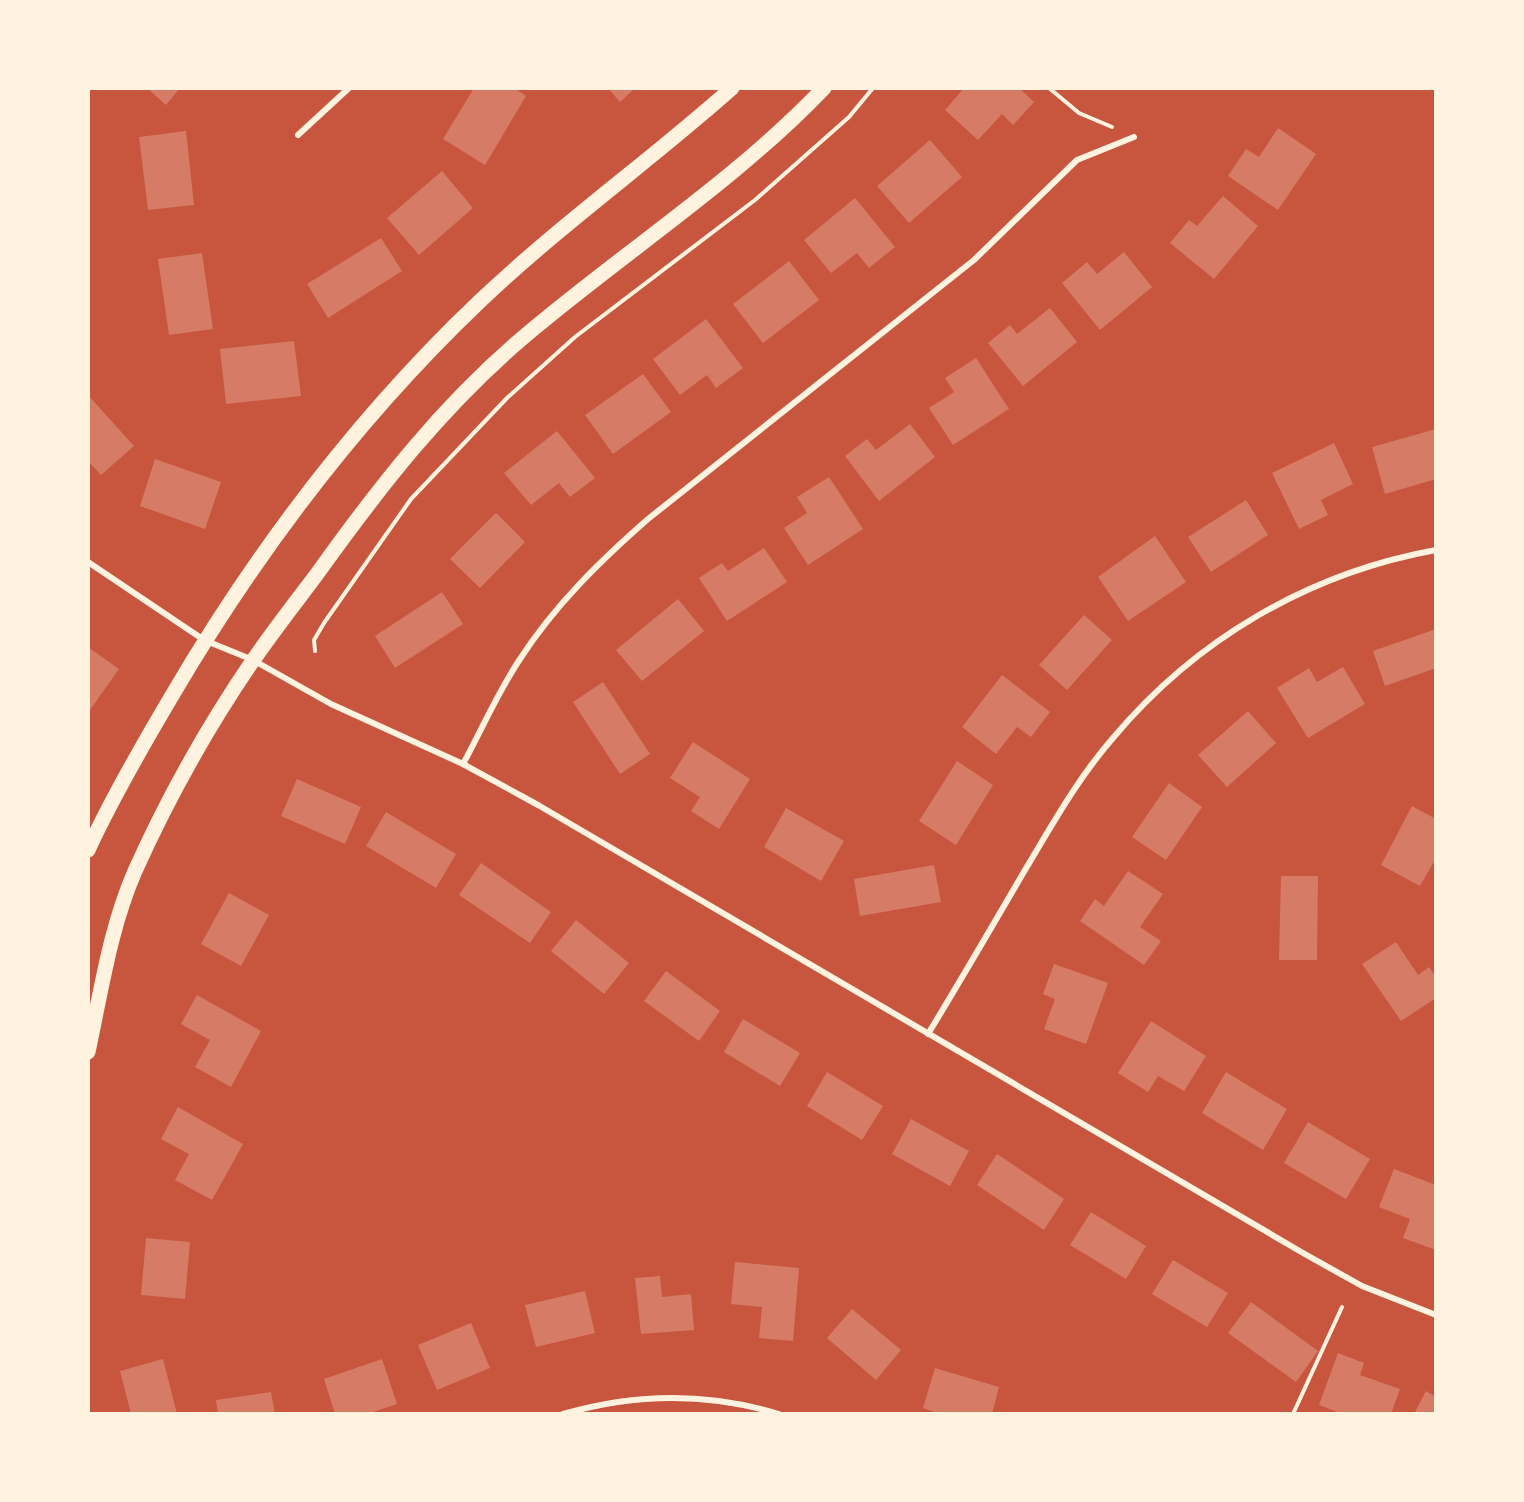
<svg xmlns="http://www.w3.org/2000/svg" width="1524" height="1502" font-family="'Source Serif 4',serif">
<style>
.building{fill:#d67c66}
.lines{fill:none;stroke-linecap:round;stroke-linejoin:round}
.path{stroke:#fff3e0;stroke-width:4}
.minor{stroke:#fff3e0;stroke-width:6}
.primary{stroke:#fff3e0;stroke-width:15}
</style>
<rect width="100%" height="100%" fill="#c8553d"/>
<g class="building">
<polygon points="147,88 180,88 166,105"/>
<polygon points="474,88 514,88 526,96 485,165 443,139"/>
<polygon points="608,88 635,88 620,102"/>
<polygon points="964,88 1019,88 1034,102 1013,125 1002,114 978,140 945,110"/>
<polygon points="1278,128 1316,154 1278,210 1228,176 1246,149 1259,157"/>
<polygon points="186,131 194,205 148,210 139,137"/>
<polygon points="930,140 962,177 909,223 877,186"/>
<polygon points="442,171 473,208 419,255 387,218"/>
<polygon points="1223,196 1258,226 1214,279 1170,243 1189,220 1197,226"/>
<polygon points="855,198 895,247 869,268 857,253 831,273 804,240"/>
<polygon points="381,238 402,271 328,318 307,284"/>
<polygon points="1124,252 1152,287 1100,330 1062,283 1087,262 1097,274"/>
<polygon points="202,253 213,329 169,335 158,259"/>
<polygon points="789,261 819,300 763,343 733,304"/>
<polygon points="1050,308 1077,342 1023,386 988,343 1010,325 1017,334"/>
<polygon points="706,319 743,368 716,388 707,375 680,395 653,359"/>
<polygon points="294,341 301,396 226,404 220,349"/>
<polygon points="976,358 1009,409 953,445 929,408 954,392 945,378"/>
<polygon points="643,374 671,412 613,454 585,415"/>
<polygon points="88,395 134,446 101,475 88,461"/>
<polygon points="910,424 935,457 879,501 845,456 867,439 876,450"/>
<polygon points="1436,429 1436,479 1385,494 1372,447"/>
<polygon points="557,431 595,478 570,497 559,483 531,505 504,473"/>
<polygon points="1334,443 1353,484 1321,500 1328,515 1299,529 1272,473"/>
<polygon points="155,459 221,482 205,529 140,506"/>
<polygon points="829,477 863,529 808,565 784,528 807,513 797,497"/>
<polygon points="1246,500 1268,535 1211,572 1188,537"/>
<polygon points="496,513 525,542 480,588 450,559"/>
<polygon points="1155,536 1186,582 1128,621 1098,577"/>
<polygon points="764,548 787,582 727,621 699,578 722,563 728,571"/>
<polygon points="442,592 463,624 395,668 375,636"/>
<polygon points="678,599 704,631 642,681 616,650"/>
<polygon points="1084,615 1112,640 1067,690 1039,665"/>
<polygon points="1436,629 1436,668 1385,686 1373,651"/>
<polygon points="88,647 119,669 90,710 88,709"/>
<polygon points="1343,667 1365,704 1308,738 1277,688 1309,668 1317,682"/>
<polygon points="1002,675 1050,712 1031,737 1017,727 996,754 962,727"/>
<polygon points="603,682 650,754 620,774 573,702"/>
<polygon points="1248,711 1276,743 1227,787 1198,755"/>
<polygon points="693,742 750,779 719,829 691,811 700,797 670,778"/>
<polygon points="957,761 993,785 956,845 919,821"/>
<polygon points="297,779 361,807 345,844 281,816"/>
<polygon points="1169,783 1202,807 1166,860 1132,837"/>
<polygon points="1412,806 1436,819 1436,858 1420,886 1381,865"/>
<polygon points="786,808 844,841 821,881 764,847"/>
<polygon points="386,812 456,854 436,888 366,846"/>
<polygon points="481,863 551,912 530,943 459,895"/>
<polygon points="934,865 941,902 860,916 854,879"/>
<polygon points="1128,871 1163,894 1140,927 1161,941 1144,965 1080,921 1095,899 1104,906"/>
<polygon points="1281,876 1318,876 1317,960 1279,960"/>
<polygon points="229,893 269,915 241,966 201,944"/>
<polygon points="576,920 629,963 604,994 551,951"/>
<polygon points="1396,942 1418,975 1429,967 1436,977 1436,998 1401,1021 1362,964"/>
<polygon points="1054,964 1108,983 1086,1044 1044,1029 1055,999 1043,994"/>
<polygon points="666,971 720,1011 699,1041 644,1001"/>
<polygon points="197,995 261,1031 231,1087 195,1067 210,1040 181,1024"/>
<polygon points="743,1019 800,1053 780,1086 724,1052"/>
<polygon points="1151,1021 1206,1056 1184,1091 1158,1076 1148,1092 1118,1073"/>
<polygon points="827,1072 883,1106 862,1140 807,1106"/>
<polygon points="1226,1072 1287,1109 1263,1150 1202,1113"/>
<polygon points="178,1107 243,1144 212,1200 175,1180 189,1154 161,1139"/>
<polygon points="911,1119 969,1151 950,1186 892,1154"/>
<polygon points="1308,1122 1370,1159 1346,1199 1284,1163"/>
<polygon points="997,1154 1064,1199 1044,1230 977,1185"/>
<polygon points="1394,1169 1436,1185 1436,1250 1403,1238 1410,1219 1379,1207"/>
<polygon points="1091,1212 1146,1246 1126,1279 1070,1245"/>
<polygon points="146,1238 190,1242 185,1299 141,1295"/>
<polygon points="1173,1260 1228,1293 1207,1327 1152,1294"/>
<polygon points="735,1262 799,1268 793,1341 759,1338 762,1307 731,1304"/>
<polygon points="660,1276 662,1297 691,1294 694,1330 641,1334 635,1278"/>
<polygon points="585,1291 595,1333 536,1347 525,1305"/>
<polygon points="1251,1302 1318,1351 1296,1382 1228,1333"/>
<polygon points="852,1309 901,1350 876,1380 827,1338"/>
<polygon points="471,1323 490,1368 437,1390 418,1345"/>
<polygon points="1338,1353 1364,1363 1360,1375 1400,1389 1391,1414 1343,1414 1319,1405"/>
<polygon points="163,1359 177,1414 131,1414 120,1371"/>
<polygon points="382,1359 397,1404 367,1414 335,1414 324,1379"/>
<polygon points="935,1368 999,1387 992,1414 941,1414 923,1408"/>
<polygon points="1426,1391 1436,1397 1436,1414 1414,1414"/>
<polygon points="271,1392 275,1414 218,1414 216,1400"/>
</g>
<g class="lines">
<g class="path">
<polyline points="1049,88 1079,113 1112,127"/>
<polyline points="315,651 314,640 324,623 411,499 507,398 575,337 755,200 849,117 873,88"/>
<polyline points="1293,1414 1342,1307"/>
</g>
<g class="minor">
<polyline points="298,135 349,88"/>
<polyline points="88,562 204,640 253,660 331,704 463,764 538,805 1303,1253 1362,1286 1436,1315"/>
<path d="M463,764C482,729 498,692 520,659C555,605 600,561 648,519L974,260L1077,160L1134,137"/>
<path d="M928,1034C961,980 993,925 1025,870C1052,825 1078,778 1113,738C1196,639 1309,573 1436,550"/>
<path d="M563,1414C635,1393 707,1392 779,1414"/>
</g>
<g class="primary">
<path d="M88,850C112,798 141,748 170,699C256,552 357,418 480,301C560,225 650,161 732,88"/>
<path d="M88,1052C101,992 110,928 135,871C167,800 210,723 254,659C274,630 296,602 317,574C380,486 443,405 526,335C624,252 735,181 824,88"/>
</g>
</g>
<rect width="1524" height="1502" fill="none" stroke="#fff3e0" stroke-width="180"/>
</svg>
